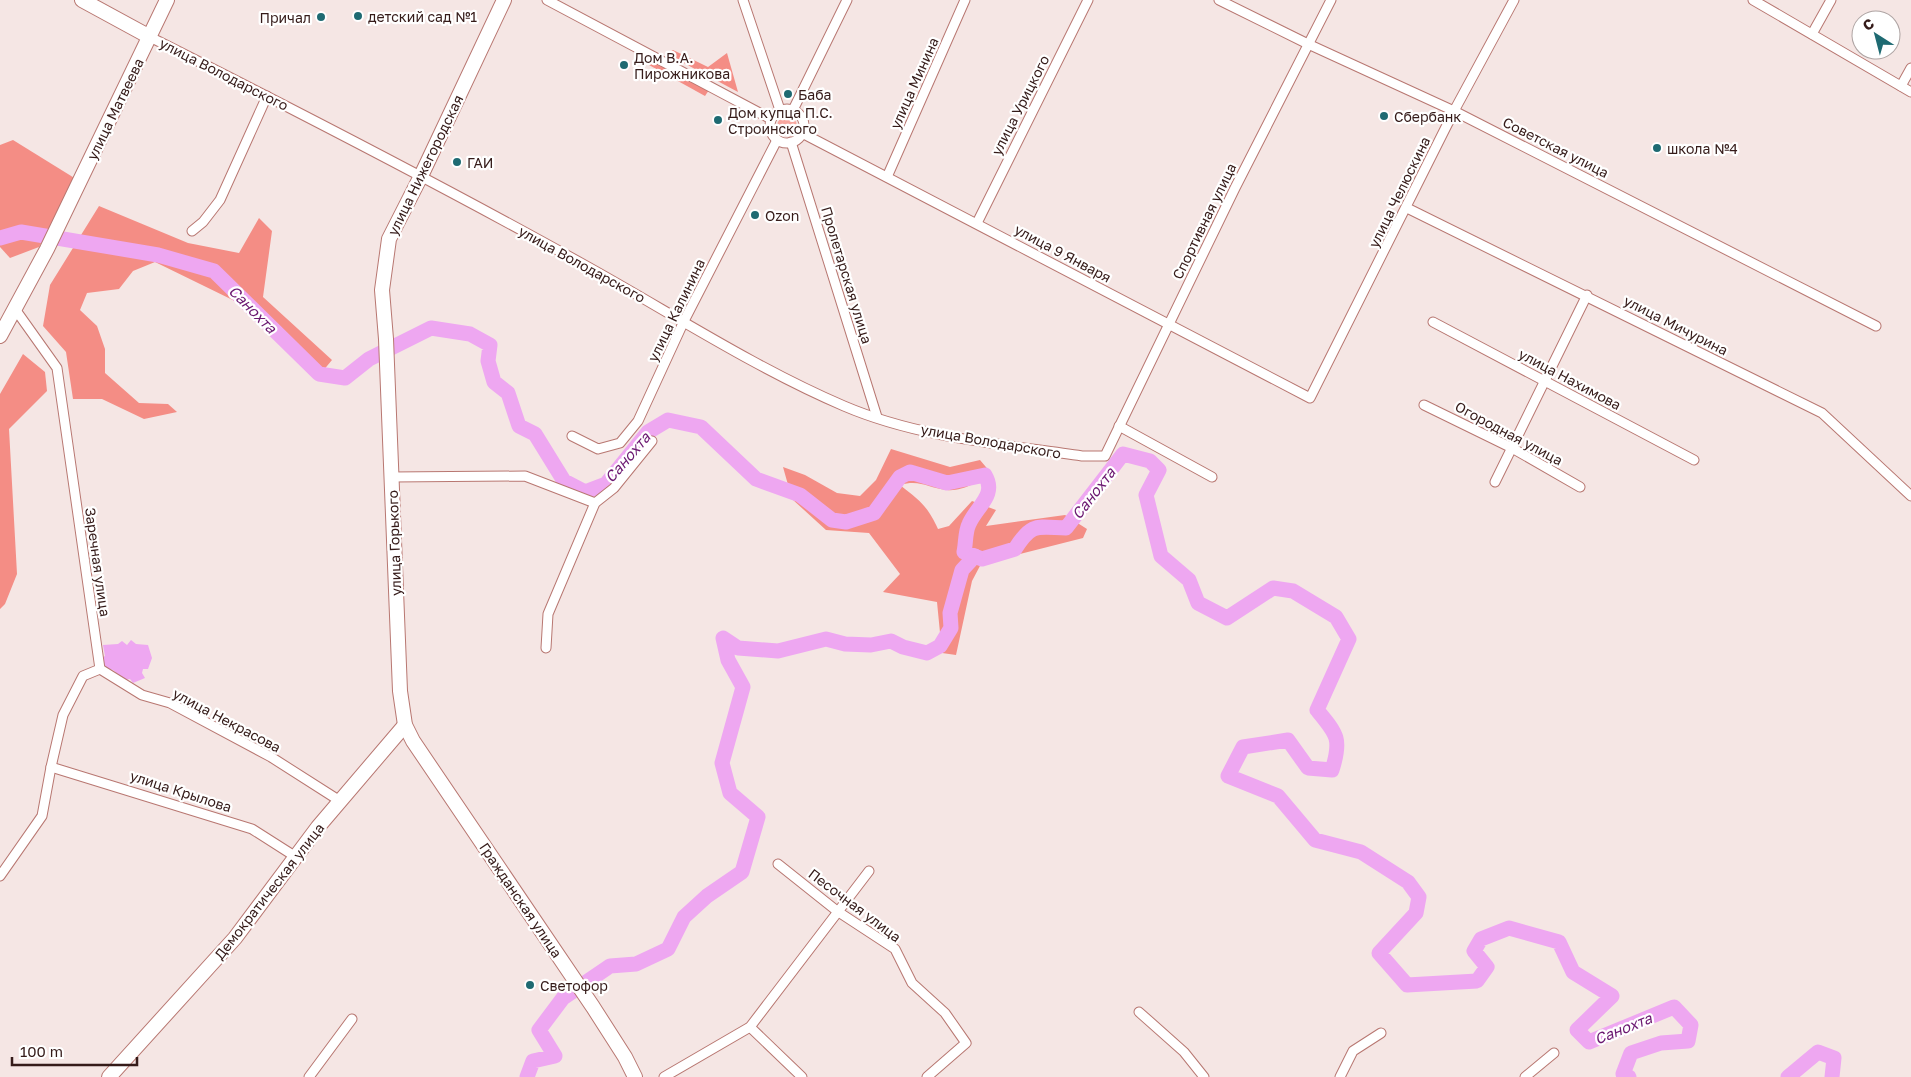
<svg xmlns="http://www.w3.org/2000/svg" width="1911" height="1077" font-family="'Golos Text',sans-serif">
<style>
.green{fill:#f8a79f}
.forest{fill:#f48d85}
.water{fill:#eea7f1}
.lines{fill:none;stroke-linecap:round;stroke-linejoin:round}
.river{stroke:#eea7f1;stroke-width:15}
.street-casing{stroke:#b87771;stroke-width:11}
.secondary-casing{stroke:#b87771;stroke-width:16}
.street{stroke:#fff;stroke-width:9}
.secondary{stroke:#fff;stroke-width:14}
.poi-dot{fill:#1e6a72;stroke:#fff;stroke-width:2}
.labels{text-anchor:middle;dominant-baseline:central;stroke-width:4.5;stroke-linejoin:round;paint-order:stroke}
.poi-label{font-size:14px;fill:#351b19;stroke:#fff;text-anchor:start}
.street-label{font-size:14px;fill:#351b19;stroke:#fff}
.water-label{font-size:15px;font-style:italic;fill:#6b1871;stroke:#fff}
</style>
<rect width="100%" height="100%" fill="#f5e6e4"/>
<circle class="green" cx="787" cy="126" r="10"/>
<g class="forest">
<polygon points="673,50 708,67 727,53 738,92 667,54"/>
<polygon points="643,56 709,90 705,96 649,65"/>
<polygon points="13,140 76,179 39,247 10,258 0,247 0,145"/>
<polygon points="99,206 188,243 239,253 259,218 272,231 263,297 332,360 317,378 245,306 155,262 133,271 119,289 87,293 80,310 97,326 105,349 105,373 139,403 168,404 177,412 144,419 102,399 73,399 66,352 43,326 50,285"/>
<polygon points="23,354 45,372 47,391 9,429 17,574 5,604 0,609 0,394"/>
<path d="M891,449L950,467L980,460L991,473C981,481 961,492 947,490C928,488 920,479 900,485C920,501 927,505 938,529L949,526L972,501L996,510L986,526L1065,515L1087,529L1083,538L981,564L972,581L956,655L942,653L937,602L883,592L900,574L869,533L826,530L792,499L783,467L805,475L837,493L860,496L876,480Z"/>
</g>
<polygon class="water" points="131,640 136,644 148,645 152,658 148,669 143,669 142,673 145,678 133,683 130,679 125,680 113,670 104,668 102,658 105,656 103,645 118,644 122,641 127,645"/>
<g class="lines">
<g class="river">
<path d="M0,238L21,232L158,255L214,271L319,374L345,378L369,359L431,328L470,334L490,345L488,361L494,382L508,393L519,426L535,434L564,481L585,492L606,484L648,432L668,420L701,427L756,479L800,495L832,520L846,522L874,513L900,477L910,472L947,483L985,475C997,495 977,506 969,524C965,532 966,543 964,552L982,559L1015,549C1032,522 1037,527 1066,528L1123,454L1150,461L1159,470L1146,495L1161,556L1189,580L1198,603L1227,618L1273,588L1293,591L1336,617L1349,639L1317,710C1337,734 1342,739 1332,770L1308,768L1288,740L1243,747L1228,776L1278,796L1315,840L1361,852L1408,882L1419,897L1416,913L1379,953L1407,985L1477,981L1487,967L1474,951L1481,939L1509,928L1559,942L1573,972L1612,996L1577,1030L1589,1042L1674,1007L1691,1025L1688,1041L1661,1043L1631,1053L1623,1074L1629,1077"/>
<polyline points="527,1077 533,1061 555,1056 539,1030 563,998 610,966 636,964 668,949 684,917 707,896 742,872 758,817 730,793 722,763 743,687 728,660 723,638 738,648 778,651 826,639 845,644 871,645 891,641 903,647 927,653 940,646 951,628 950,613 962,570 975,556"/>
<polyline points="1788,1077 1818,1052 1834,1058 1832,1077"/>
</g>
<defs>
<g id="street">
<polyline points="547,0 771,119"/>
<polyline points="743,0 780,110"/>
<polyline points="1219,0 1308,44 1454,111 1876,326"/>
<polyline points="1753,0 1911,92"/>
<polyline points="1812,34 1831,0"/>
<path d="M150,37C295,110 439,184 581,263C668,311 753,367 844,406C919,438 1002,444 1082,456H1105L1235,188L1331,0"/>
<polyline points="1901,86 1911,68"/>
<circle cx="787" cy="126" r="17"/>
<polyline points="793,110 847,0"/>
<polyline points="802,133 1310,398 1454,111 1514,0"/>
<polyline points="791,142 877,417"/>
<polyline points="887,177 965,0"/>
<polyline points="1407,208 1822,413 1911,496"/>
<polyline points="977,223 1088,0"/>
<polyline points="192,231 203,222 220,200 267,96"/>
<polyline points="15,309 57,368 100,669"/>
<polyline points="1433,322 1694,460"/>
<polyline points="1424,405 1512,448 1580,487"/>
<polyline points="1119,426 1212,477"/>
<polyline points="572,436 598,449 620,443 638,421 684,321 777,140"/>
<polyline points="392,477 525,476 595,503"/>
<polyline points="1495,482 1587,295"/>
<polyline points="546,648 548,614 595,503 614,488 652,441"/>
<polyline points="100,669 142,695 170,703 271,757 340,801"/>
<polyline points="51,767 252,829 296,857"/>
<polyline points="778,864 837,911 895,949 912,983 945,1013 966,1043 927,1077"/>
<polyline points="0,876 42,816 51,767 63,715 83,676 100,669"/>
<polyline points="1139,1012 1184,1052 1204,1077"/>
<polyline points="750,1027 802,1077"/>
<polyline points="309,1077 352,1019"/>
<polyline points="664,1077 750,1027 869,871"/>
<polyline points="1340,1077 1353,1051 1381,1033"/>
<polyline points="1525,1077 1554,1053"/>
</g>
<g id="secondary">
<polyline points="82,0 150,37"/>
<polyline points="504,0 421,176 389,239 382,290 386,339 400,691 405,725 413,741 593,1007 625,1057 635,1077"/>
<polyline points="0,336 47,249 167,0"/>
<polyline points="109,1077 235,938 318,827 405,725"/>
</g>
</defs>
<use href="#street" class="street-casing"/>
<use href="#secondary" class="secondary-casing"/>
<use href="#street" class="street"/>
<use href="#secondary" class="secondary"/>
</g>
<g class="poi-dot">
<circle cx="358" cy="16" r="5"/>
<circle cx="321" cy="17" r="5"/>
<circle cx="624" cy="65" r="5"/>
<circle cx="788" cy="94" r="5"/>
<circle cx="1384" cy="116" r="5"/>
<circle cx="718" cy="120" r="5"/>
<circle cx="1657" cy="148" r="5"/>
<circle cx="457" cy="162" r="5"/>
<circle cx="755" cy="215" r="5"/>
<circle cx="530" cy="985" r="5"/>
</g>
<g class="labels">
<g class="poi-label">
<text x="368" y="16">детский сад №1</text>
<text x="311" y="17" text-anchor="end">Причал</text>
<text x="634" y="57">Дом В.А.<tspan x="634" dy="16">Пирожникова</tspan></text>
<text x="798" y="94">Баба</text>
<text x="728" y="112">Дом купца П.С.<tspan x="728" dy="16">Строинского</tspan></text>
<text x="1394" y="116">Сбербанк</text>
<text x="1667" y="148">школа №4</text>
<text x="467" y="162">ГАИ</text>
<text x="765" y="215">Ozon</text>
<text x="540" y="985">Светофор</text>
</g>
<g class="street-label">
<text transform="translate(224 74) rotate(27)">улица Володарского</text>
<text transform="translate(914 83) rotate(-66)">улица Минина</text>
<text transform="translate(1020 105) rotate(-63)">улица Урицкого</text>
<text transform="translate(115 109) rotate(-64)">улица Матвеева</text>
<text transform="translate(1556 147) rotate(27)">Советская улица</text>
<text transform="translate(425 165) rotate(-64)">улица Нижегородская</text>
<text transform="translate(1399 192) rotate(-64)">улица Челюскина</text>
<text transform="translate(1204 221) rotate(-64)">Спортивная улица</text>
<text transform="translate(1063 253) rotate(28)">улица 9 Января</text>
<text transform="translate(582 264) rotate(29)">улица Володарского</text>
<text transform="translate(847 275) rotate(73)">Пролетарская улица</text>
<text transform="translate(676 310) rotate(-64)">улица Калинина</text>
<text transform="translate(1676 325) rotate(27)">улица Мичурина</text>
<text transform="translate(1570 379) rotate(28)">улица Нахимова</text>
<text transform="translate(1509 433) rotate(28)">Огородная улица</text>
<text transform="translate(991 441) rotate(10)">улица Володарского</text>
<text transform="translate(394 543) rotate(-92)">улица Горького</text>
<text transform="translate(98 562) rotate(82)">Заречная улица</text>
<text transform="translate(227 720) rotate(28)">улица Некрасова</text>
<text transform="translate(181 791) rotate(18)">улица Крылова</text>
<text transform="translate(269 891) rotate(-52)">Демократическая улица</text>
<text transform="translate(521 900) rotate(56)">Гражданская улица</text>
<text transform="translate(855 905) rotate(37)">Песочная улица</text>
</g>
<g class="water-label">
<text transform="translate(253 309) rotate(45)">Санохта</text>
<text transform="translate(627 457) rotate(-49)">Санохта</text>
<text transform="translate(1093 493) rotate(-52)">Санохта</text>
<text transform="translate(1623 1028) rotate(-22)">Санохта</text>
</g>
</g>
<g transform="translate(1876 35) rotate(324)"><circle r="24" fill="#ffffff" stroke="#aea4a3"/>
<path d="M0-4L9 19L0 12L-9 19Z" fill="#1e6a72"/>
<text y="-8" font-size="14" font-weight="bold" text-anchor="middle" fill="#351b19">С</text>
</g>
<path d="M12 1057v8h125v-8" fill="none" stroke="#351b19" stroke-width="2.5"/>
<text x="20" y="1057" font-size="15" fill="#351b19" stroke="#ffffff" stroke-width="4" paint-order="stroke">100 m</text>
</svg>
